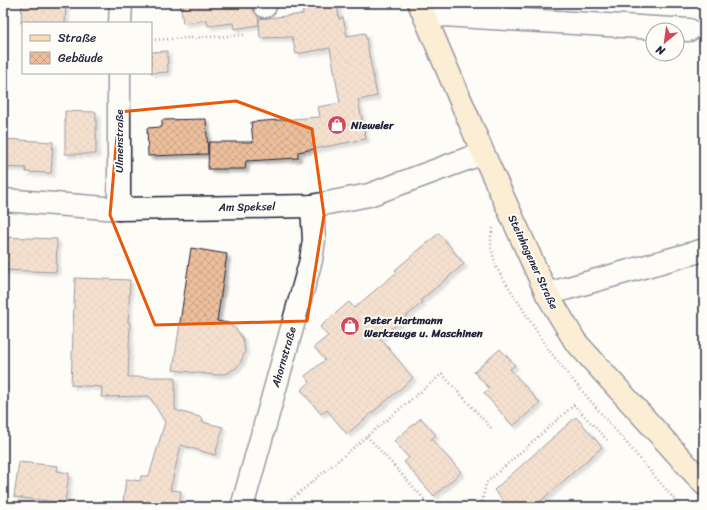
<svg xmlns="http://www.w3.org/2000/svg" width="707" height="510" font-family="Sriracha,sans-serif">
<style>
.building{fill:url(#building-cross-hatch);stroke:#22223b;filter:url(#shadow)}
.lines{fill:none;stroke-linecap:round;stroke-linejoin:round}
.minor-casing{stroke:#22223b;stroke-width:25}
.major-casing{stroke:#22223b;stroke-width:25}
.path{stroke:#22223b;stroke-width:2.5;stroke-dasharray:1 3;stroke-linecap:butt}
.minor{stroke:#fdfcf7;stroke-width:22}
.major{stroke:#fbddab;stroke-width:22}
.marked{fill:none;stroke:#e8590c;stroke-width:3;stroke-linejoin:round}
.labels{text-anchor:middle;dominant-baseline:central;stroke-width:4;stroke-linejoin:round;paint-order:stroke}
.poi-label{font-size:11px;font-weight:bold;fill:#22223b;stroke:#fdfcf7;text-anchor:start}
.street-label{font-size:11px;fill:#22223b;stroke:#fdfcf7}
</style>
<defs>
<pattern id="building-cross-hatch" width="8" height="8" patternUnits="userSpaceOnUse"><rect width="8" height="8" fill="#ecbf9c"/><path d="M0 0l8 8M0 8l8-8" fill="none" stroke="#caa487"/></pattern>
<filter id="shadow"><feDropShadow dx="3.5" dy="3.5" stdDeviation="1" flood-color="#0004"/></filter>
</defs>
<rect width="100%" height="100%" fill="#fdfcf7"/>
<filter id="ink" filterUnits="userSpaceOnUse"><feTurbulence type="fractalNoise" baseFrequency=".025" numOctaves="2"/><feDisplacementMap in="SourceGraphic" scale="8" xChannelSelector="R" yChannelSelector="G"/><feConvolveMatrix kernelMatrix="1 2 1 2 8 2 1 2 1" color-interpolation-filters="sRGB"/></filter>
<g filter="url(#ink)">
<g class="building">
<polygon points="22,3 66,3 65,23 21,23"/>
<polygon points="180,3 252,3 253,10 258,16 259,25 234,29 233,23 208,26 207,20 183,23"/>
<polygon points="302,3 337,3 339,19 343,17 347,36 365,33 377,96 358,100 366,139 298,152 298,158 246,161 245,169 208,169 209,142 253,142 251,122 320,117 318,107 340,103 330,48 296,54 292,37 260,38 259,19 303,14"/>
<polygon points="167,51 168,72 151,73 151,52"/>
<polygon points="65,111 96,112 96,154 65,154"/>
<polygon points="206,119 208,154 148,156 147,128 162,127 162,120"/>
<polygon points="4,139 53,142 51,173 26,172 26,168 3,167"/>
<polygon points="439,233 464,264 421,300 422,303 380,338 413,378 347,434 327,410 321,414 301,390 310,382 305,376 325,360 314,347 328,336 320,327 349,302 354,308 397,272 395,270"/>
<polygon points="3,237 57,239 56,272 3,270"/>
<polygon points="191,248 227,254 217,321 228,323 237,330 243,339 245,351 241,362 237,367 228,373 216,375 173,370"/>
<polygon points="75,278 130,280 128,323 130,323 128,377 175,377 175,410 203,418 202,422 223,427 215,455 181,445 170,490 181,491 179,507 154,507 123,502 126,479 140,481 141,476 149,476 165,422 149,396 101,397 102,387 71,385"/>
<polygon points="500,349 515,365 510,369 540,403 513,426 484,393 489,388 474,372"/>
<polygon points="576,417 602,447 534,507 509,507 494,490"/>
<polygon points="421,418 436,435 431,439 461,472 434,496 404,462 409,458 394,441"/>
<polygon points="19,462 58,466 57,471 69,473 65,503 14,497"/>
</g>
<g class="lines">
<defs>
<g id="minor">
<polyline points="264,3 265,6"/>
<polyline points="427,20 443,15 689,30"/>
<polyline points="120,23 121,3"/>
<polyline points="119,73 119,209"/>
<polyline points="3,200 119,209 312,206 369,195 483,153"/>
<polyline points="547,294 704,250"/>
<polyline points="242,507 311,260 314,240 312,206"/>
</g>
<polyline id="major" points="419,3 483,153 547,294 575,341 704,484"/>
</defs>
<use href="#minor" class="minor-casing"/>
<use href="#major" class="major-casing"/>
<g class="path">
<polyline points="151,40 246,35"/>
<polyline points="493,228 491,235 491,247 496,267 548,349 571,378 681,507"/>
<polyline points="367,436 424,499"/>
<polyline points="282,507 442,374 493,430"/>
<polyline points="476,507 482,502 486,483 574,405 609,442"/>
<polyline points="635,507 640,502 645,507"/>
</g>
<use href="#minor" class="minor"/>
<use href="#major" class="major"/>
</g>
</g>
<path d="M0 0H707V510H0ZM236,101L312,129L324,215L307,321L155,325L110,215L119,112Z" fill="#fdfcf7" fill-opacity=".55" fill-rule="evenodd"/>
<path class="marked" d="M236,101L312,129L324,215L307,321L155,325L110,215L119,112Z"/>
<defs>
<symbol id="shop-disc" viewBox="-11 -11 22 22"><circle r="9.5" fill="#d1495b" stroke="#fdfcf7"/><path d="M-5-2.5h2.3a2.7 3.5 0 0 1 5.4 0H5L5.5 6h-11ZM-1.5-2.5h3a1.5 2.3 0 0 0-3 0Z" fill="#fff"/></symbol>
</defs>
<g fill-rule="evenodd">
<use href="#shop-disc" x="326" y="114" width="22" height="22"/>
<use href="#shop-disc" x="339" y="315" width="22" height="22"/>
</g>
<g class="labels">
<g class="poi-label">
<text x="351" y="125">Nieweler</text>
<text x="364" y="320">Peter Hartmann<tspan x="364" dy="13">Werkzeuge u. Maschinen</tspan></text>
</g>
<g class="street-label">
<text transform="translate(119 141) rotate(-90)">Ulmenstraße</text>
<text transform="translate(247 207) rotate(-1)">Am Speksel</text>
<text transform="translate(533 262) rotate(65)">Steinhagener Straße</text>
<text transform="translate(284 357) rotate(-74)">Ahornstraße</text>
</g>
</g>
<rect width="707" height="510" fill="none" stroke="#fdfcf7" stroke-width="16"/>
<rect x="8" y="8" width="691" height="494" fill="none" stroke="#22223b" stroke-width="1.5" filter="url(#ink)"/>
<rect x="22" y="22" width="130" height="52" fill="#fdfcf7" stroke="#a5a5ac"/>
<rect x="30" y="35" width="20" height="6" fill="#fbddab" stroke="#a5a5ac"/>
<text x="58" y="42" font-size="12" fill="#22223b">Straße</text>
<rect x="30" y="52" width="20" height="12" fill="url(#building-cross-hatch)" stroke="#a5a5ac"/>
<text x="58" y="62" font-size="12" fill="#22223b">Gebäude</text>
<g transform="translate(665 42) rotate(209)"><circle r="19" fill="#fdfcf7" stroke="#a5a5ac"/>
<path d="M0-3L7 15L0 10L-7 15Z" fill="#d1495b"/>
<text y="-6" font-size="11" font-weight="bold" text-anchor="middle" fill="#22223b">N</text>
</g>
</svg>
